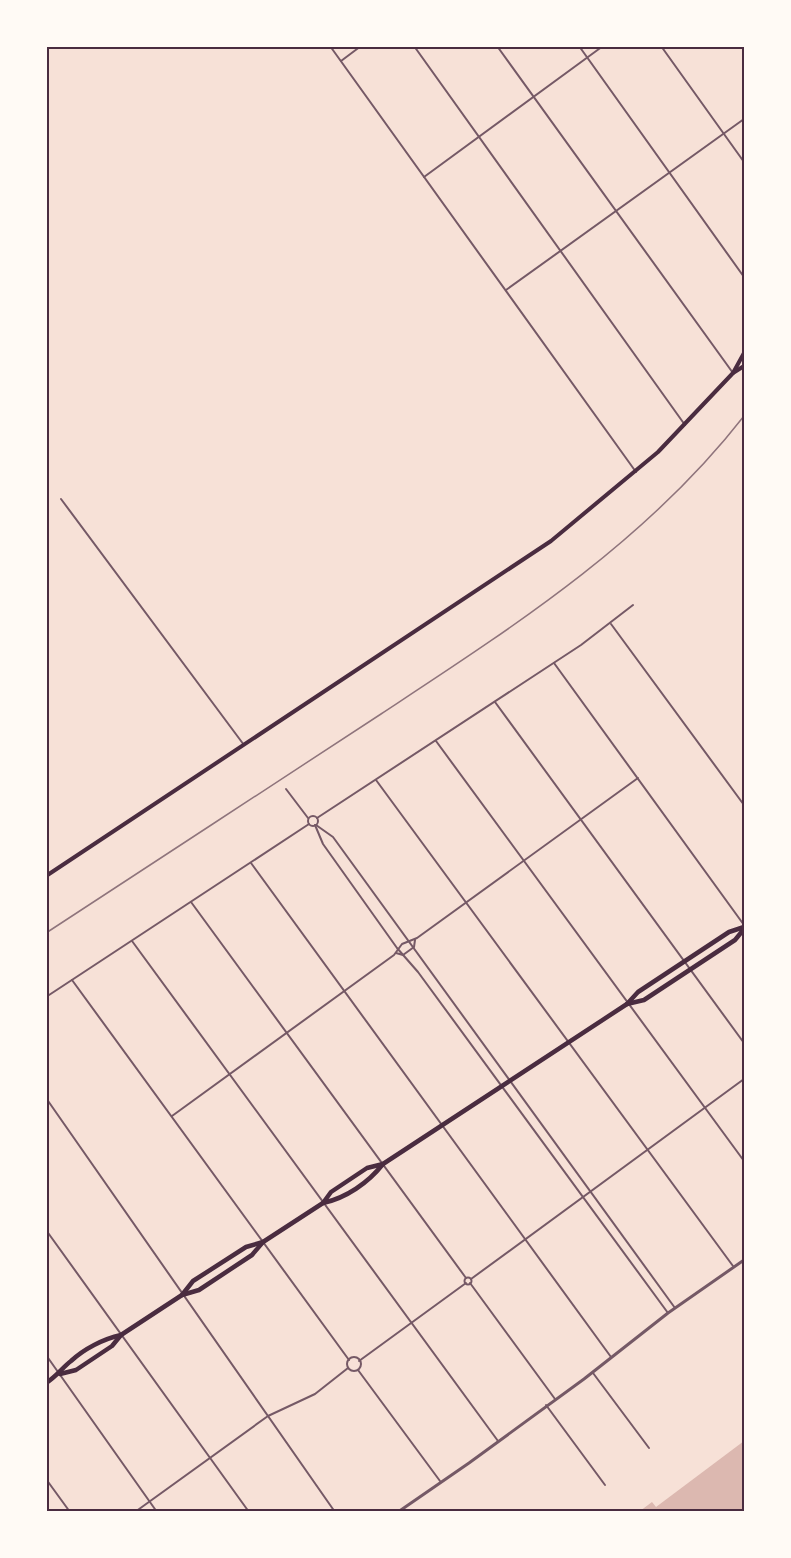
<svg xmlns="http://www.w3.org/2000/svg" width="791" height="1558" font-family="Literata,serif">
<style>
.water{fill:#dcb8b0}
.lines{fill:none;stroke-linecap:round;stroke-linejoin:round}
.minor{stroke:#755966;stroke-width:2}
.tertiary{stroke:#755966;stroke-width:3}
.secondary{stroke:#4a2c40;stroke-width:4}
.primary{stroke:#4a2c40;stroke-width:4.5}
.rail{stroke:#8f747c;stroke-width:1.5}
.neatline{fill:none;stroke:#4a2c40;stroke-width:2}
</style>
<rect width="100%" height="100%" fill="#f7e1d7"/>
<polygon class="water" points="744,1441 744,1511 640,1511 652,1502 656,1507"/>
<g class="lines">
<g class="minor">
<polyline points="330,46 636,472"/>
<polyline points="414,46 685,425"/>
<polyline points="497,46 733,373"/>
<polyline points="579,46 744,277"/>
<polyline points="661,46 744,162"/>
<polyline points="46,48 49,46"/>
<polyline points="341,61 361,46"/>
<polyline points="424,177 603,46"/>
<polyline points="506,290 744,119"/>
<polyline points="61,499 244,745"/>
<polyline points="611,624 744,805"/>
<polyline points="554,663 744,925"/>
<polyline points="495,702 744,1043"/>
<polyline points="436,741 744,1161"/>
<polyline points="376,780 733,1266"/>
<polyline points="286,789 308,818"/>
<circle cx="313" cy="821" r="5"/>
<polyline points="317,818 581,645 633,605"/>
<polyline points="315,825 323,844 397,948 418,972 668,1313"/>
<polyline points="316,825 333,837 675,1308"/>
<polyline points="251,863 611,1357"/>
<polyline points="191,902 466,1278"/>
<polyline points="132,941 498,1441"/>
<polyline points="396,953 403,955 414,947 415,940"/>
<polyline points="72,980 349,1360"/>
<polyline points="46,997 309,824"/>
<polyline points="46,1098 335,1512"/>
<polyline points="172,1116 394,955 402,944 417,938 638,778"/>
<polyline points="46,1230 249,1512"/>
<circle cx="468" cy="1281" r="3.5"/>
<polyline points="471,1279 744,1079"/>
<polyline points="470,1283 555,1399"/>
<polyline points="46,1355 157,1512"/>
<circle cx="354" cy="1364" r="7"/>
<polyline points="359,1361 466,1283"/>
<polyline points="358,1370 440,1481"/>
<polyline points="593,1373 649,1448"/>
<polyline points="546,1405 605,1485"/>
<polyline points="46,1479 70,1512"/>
<polyline points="135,1512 268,1416 315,1394 348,1368"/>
</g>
<polyline class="tertiary" points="398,1512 469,1463 584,1379 668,1313 744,1260"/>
<g class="secondary">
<polyline points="733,373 744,353"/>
<polyline points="46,876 551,541 658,452 733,373 744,366"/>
</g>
<g class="primary">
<polyline points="627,1004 644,1000 735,940 744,929"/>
<path d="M323,1203C346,1198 368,1183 383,1164L627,1004L638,992L729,932L744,927"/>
<polyline points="182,1295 199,1290 252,1255 263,1242 323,1203 331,1192 367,1168 383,1164"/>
<polyline points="60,1374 76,1370 112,1346 121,1335 182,1295 193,1281 246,1247 263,1242"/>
<path d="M46,1383C57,1376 62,1368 71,1361C84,1349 103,1339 121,1335"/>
</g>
<path class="rail" d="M46,933C158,860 269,787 381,714C513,627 646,542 744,416"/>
</g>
<rect width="791" height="1558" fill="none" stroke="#fffaf5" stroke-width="96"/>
<rect x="48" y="48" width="695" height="1462" class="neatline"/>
</svg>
